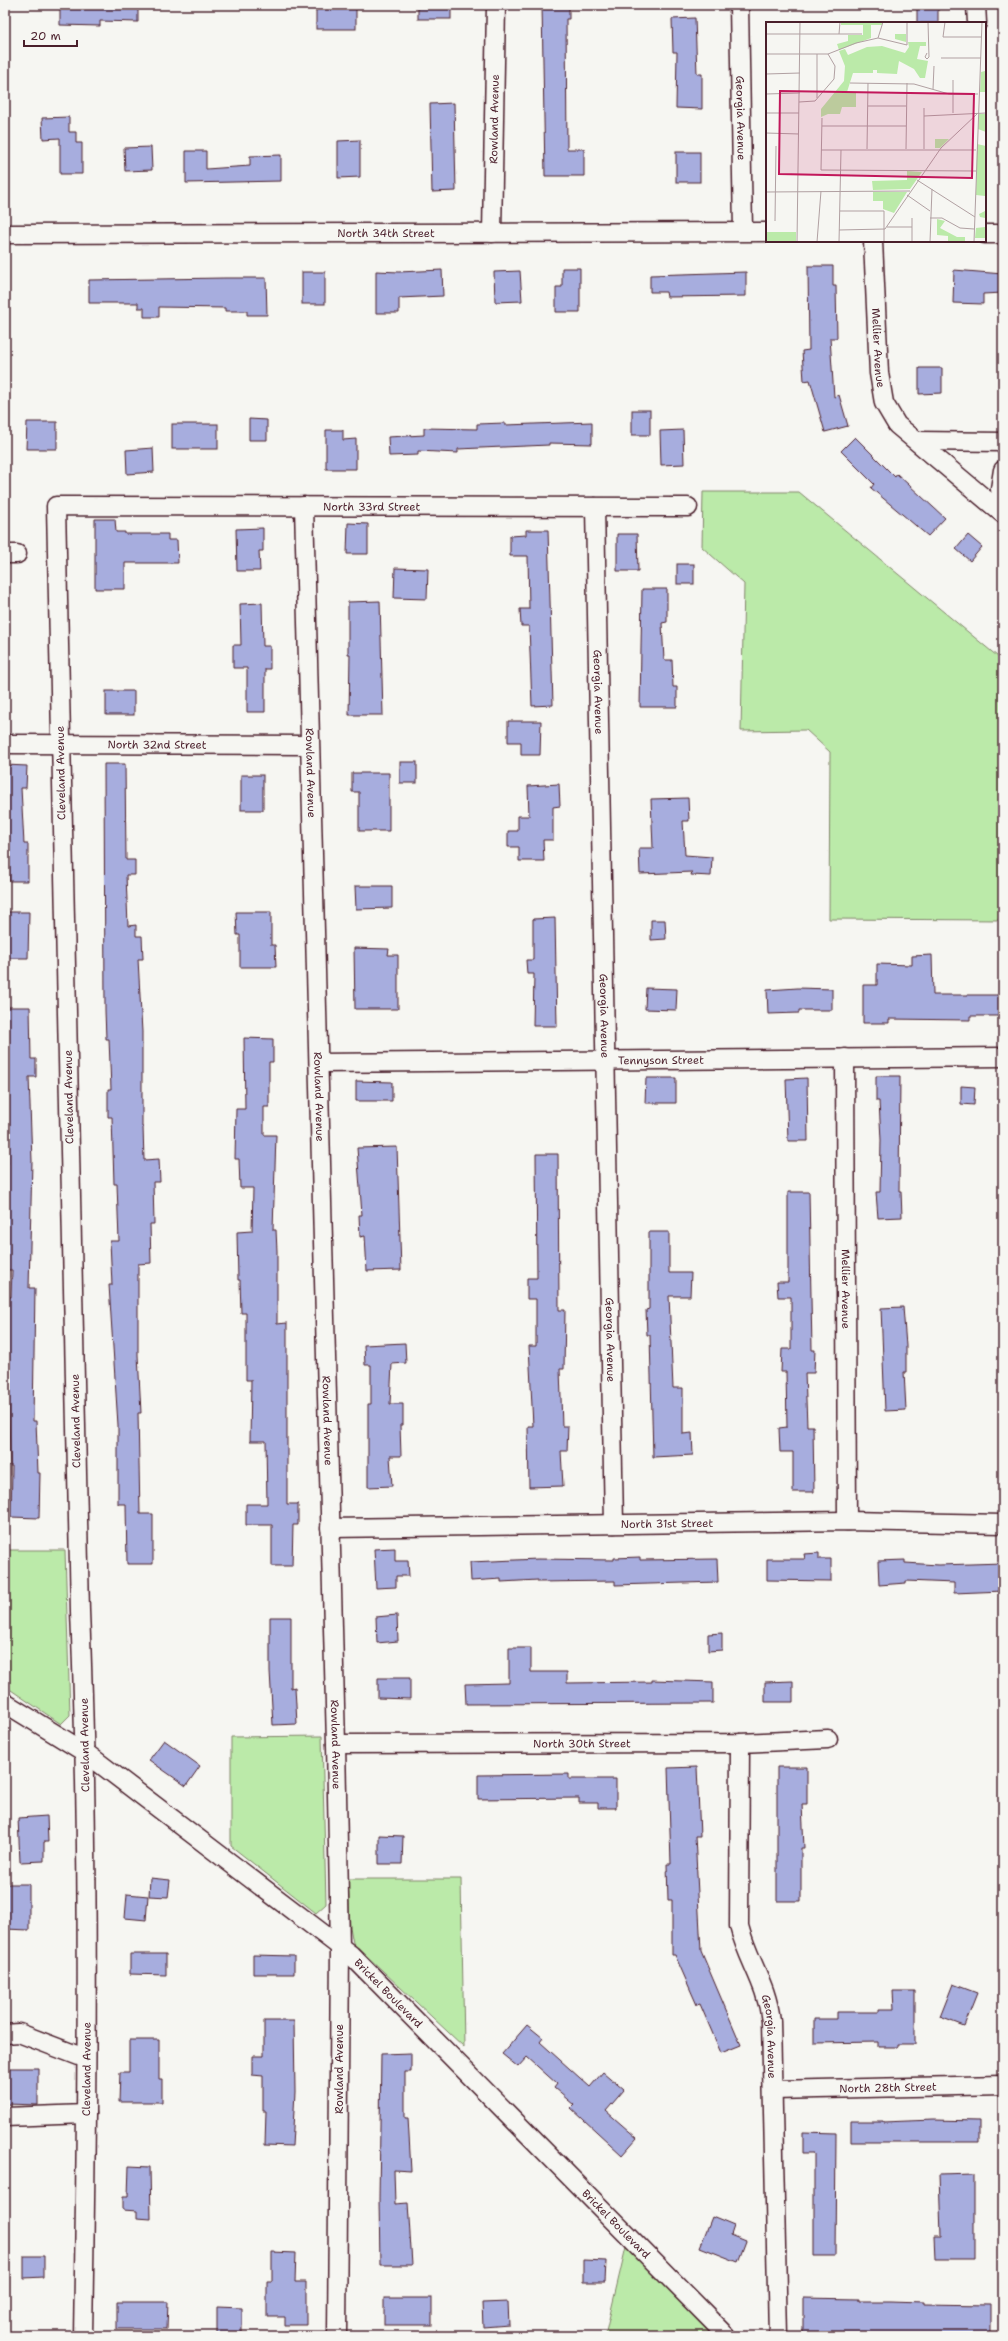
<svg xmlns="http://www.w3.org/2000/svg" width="1008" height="2341" font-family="'Shantell Sans',sans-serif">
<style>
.green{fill:#bbeaa9;stroke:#82846a}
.building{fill:#a7adde;stroke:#4a1f2b}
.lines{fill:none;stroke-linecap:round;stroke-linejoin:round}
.minor-casing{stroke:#4a1f2b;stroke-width:21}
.minor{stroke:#f6f6f2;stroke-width:18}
.labels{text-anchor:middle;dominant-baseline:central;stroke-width:4;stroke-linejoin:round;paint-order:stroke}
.street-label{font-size:11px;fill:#4a1f2b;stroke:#f6f6f2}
.inset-road{fill:none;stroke:#b1a0a2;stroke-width:1}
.view{fill:#c2185b;fill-opacity:0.15;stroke:#c2185b;stroke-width:2}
.inset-edge{fill:none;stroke:#4a1f2b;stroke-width:2}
</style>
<rect width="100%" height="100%" fill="#f6f6f2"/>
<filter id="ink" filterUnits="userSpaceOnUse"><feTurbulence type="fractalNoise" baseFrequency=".025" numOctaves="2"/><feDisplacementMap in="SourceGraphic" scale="8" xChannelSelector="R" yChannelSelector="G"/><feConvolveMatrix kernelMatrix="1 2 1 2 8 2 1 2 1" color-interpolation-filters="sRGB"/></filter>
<g filter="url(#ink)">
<g class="green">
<polygon points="703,492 799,492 1003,661 1001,920 829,919 830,752 806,730 741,731 744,584 702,547"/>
<polygon points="5,1550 65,1550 70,1715 61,1724 5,1686"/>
<polygon points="322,1736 326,1904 316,1913 231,1846 231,1737"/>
<polygon points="348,1879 461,1879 464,2047 353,1943 350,1927"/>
<polygon points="626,2247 714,2336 605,2336"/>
</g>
<g class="building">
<polygon points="60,5 138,5 138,22 100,21 100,26 60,25"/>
<rect x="316" y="5" width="40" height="24"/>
<rect x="418" y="5" width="33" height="14"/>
<polygon points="542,5 569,5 569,19 566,19 567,149 584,149 584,176 545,176"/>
<rect x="917" y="5" width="21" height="18"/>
<polygon points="695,18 697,74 702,74 702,109 676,108 677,52 673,52 672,19"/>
<polygon points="454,103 456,191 432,192 430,104"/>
<polygon points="69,117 69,132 76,132 76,143 82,143 82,174 60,174 60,138 43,139 42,118"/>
<polygon points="360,140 360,177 338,178 338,141"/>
<polygon points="151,147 152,170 125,171 124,148"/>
<polygon points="186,151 206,151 206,169 250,166 250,156 281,155 281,181 186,183"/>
<rect x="676" y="152" width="24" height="30"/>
<polygon points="808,266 833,266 833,286 836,286 837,338 830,338 834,397 839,395 848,426 825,432 810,380 804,381 802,351 809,350"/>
<polygon points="562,268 580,268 580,312 556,312 556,287 562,287"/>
<polygon points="442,270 443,296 399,298 399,313 376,313 376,271 399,272"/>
<polygon points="954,270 1003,274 1003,293 983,294 983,304 953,303"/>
<polygon points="520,271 522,301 495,302 494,272"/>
<rect x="302" y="272" width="23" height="32"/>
<polygon points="746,272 746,296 667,297 666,292 650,292 650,275"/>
<polygon points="225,278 266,278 267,315 247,315 247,311 225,311 225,308 159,307 159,317 144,317 144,308 138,308 138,303 89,303 89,280"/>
<polygon points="919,368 942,368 942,393 919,394"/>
<rect x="632" y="410" width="18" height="25"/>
<polygon points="249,419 267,420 267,440 249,440"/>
<polygon points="27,422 57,422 57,449 26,449"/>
<polygon points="592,422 592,444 549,443 549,445 458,449 458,453 418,451 418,455 389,456 388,437 424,435 424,428 477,429 477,424 505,423 505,425"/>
<rect x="172" y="424" width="46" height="25"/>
<polygon points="326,430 343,430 343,440 356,439 356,469 326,469"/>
<polygon points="683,430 684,464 661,465 660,431"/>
<polygon points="855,437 895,477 897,474 945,518 928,536 871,488 874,484 841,451"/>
<polygon points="153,448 154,472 127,474 126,450"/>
<polygon points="95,519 115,519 116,532 125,532 125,534 168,534 168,540 177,540 178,563 125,563 125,589 95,589"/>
<polygon points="348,523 368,524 368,554 347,554"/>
<polygon points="263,528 263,551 259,551 260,571 237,571 236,529"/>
<polygon points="526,530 548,530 553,705 532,706 529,626 521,626 520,609 529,609 528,556 510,556 510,536 526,535"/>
<polygon points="617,534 637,534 638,571 617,571"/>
<polygon points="968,535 982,547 970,561 956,549"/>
<rect x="677" y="564" width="17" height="20"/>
<polygon points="395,568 428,569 427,599 394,598"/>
<polygon points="642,589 667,589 667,622 662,623 664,660 672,660 673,687 677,687 677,707 640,707"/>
<polygon points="380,601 383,715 349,715 350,654 348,654 348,602"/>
<polygon points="262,603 263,646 270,646 270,669 265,669 265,712 247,712 247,668 233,668 233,645 241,645 240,604"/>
<rect x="106" y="691" width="28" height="24"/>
<polygon points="508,721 541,721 540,755 521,755 521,742 508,742"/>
<rect x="400" y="762" width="17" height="21"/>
<polygon points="104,764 125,764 126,860 135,860 135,875 126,875 128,926 136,925 136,936 142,936 143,959 138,959 142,1032 142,1127 143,1127 144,1160 159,1159 160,1182 153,1182 154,1224 150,1224 151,1263 138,1264 138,1355 141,1413 138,1413 140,1514 153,1514 153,1564 127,1564 126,1504 118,1504 118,1425 109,1285 112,1285 110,1241 119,1241 117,1184 114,1184 112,1117 108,1117 108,1089 111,1089 109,1039 106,1039 105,1010"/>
<polygon points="5,765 27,766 26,788 21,788 24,844 28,844 28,881 9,881 9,865 5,865"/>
<polygon points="352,773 389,773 389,831 359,831 359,792 352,792"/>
<rect x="241" y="775" width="22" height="35"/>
<polygon points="559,784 560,806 553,807 553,840 543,840 544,861 519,861 519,847 508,847 508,831 518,831 518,816 529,816 528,786"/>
<polygon points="688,798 689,821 683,821 685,855 712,857 711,876 691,875 692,872 640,874 639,848 653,848 651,799"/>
<polygon points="355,886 392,886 392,908 356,909"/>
<polygon points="5,912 29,912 28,958 5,958"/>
<polygon points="236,912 271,912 271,945 275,945 276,967 240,967 240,935 237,935"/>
<polygon points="555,918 557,1026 533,1026 534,974 527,974 526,960 533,960 533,919"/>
<polygon points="651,920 665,920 666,939 651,940"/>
<polygon points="354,948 389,949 388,955 398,955 398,1009 355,1009"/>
<polygon points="932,955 933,995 1003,995 1003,1016 970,1016 970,1020 889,1019 889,1023 863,1023 863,985 877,985 877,964 912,965 912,956"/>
<polygon points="646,988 677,989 676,1010 645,1009"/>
<polygon points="798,988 832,989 832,1010 799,1010 799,1013 768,1014 767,990"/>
<polygon points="5,1007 30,1007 31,1059 36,1059 36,1077 29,1077 32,1161 29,1288 35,1288 33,1421 36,1421 38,1473 40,1473 39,1518 11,1517 12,1466 10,1466 9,1405 5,1405 5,1297 11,1297 12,1270 5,1270 6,1164 8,1164"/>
<polygon points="244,1038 273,1039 273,1062 269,1062 269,1107 264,1107 264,1135 276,1135 273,1230 276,1230 277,1251 277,1324 287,1323 287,1504 298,1504 298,1525 293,1525 292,1566 272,1566 272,1525 246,1525 246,1504 267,1504 266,1441 250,1441 251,1380 246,1380 246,1313 241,1313 240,1280 238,1280 237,1232 252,1231 253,1188 240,1188 239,1159 235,1159 236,1109 245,1109"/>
<polygon points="876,1076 900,1076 899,1191 901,1191 902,1217 878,1218 876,1192 880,1192 881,1140 879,1101 876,1101"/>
<polygon points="646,1078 676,1078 676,1103 645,1103"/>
<polygon points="807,1078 808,1141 788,1141 786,1079"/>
<polygon points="356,1081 392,1082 392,1101 356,1101"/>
<polygon points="961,1086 975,1087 974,1105 961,1104"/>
<polygon points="397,1147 401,1270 367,1271 365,1236 360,1237 359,1215 362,1215 357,1148"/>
<polygon points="536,1154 558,1154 559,1310 565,1310 564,1369 560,1369 562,1426 568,1426 567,1451 561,1451 563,1486 529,1487 528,1426 533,1426 529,1346 536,1346 536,1299 527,1299 527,1278 537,1278"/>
<polygon points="788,1192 809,1192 812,1350 815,1350 814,1373 805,1373 807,1426 813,1426 814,1492 793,1492 793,1452 780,1452 779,1428 787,1427 786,1372 781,1372 782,1349 791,1349 791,1297 778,1297 777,1282 788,1282"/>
<polygon points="649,1232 669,1232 669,1273 691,1273 690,1296 669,1296 673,1388 683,1388 683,1434 692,1433 693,1455 653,1457 650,1335 647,1335 646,1310 649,1309"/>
<polygon points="903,1307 906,1346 906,1372 904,1372 906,1410 885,1411 881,1308"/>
<polygon points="405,1343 406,1363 392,1364 390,1404 403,1404 403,1425 400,1425 401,1456 390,1456 392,1486 368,1487 368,1404 371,1404 371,1365 365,1365 364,1345"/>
<polygon points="395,1548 395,1561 408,1561 409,1576 396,1576 396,1587 376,1588 374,1549"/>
<polygon points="819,1553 819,1559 831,1559 831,1581 767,1580 767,1559 805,1559 804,1554"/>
<polygon points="640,1557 640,1560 717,1559 718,1582 615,1585 615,1581 538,1582 538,1580 501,1582 501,1579 471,1581 470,1562 538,1559 614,1560 614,1558"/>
<polygon points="905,1560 905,1563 939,1565 1003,1563 1003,1591 954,1593 954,1583 906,1581 906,1583 879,1585 878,1561"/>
<polygon points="397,1615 398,1641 377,1643 376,1617"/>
<polygon points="270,1617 291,1617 291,1688 295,1687 297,1724 273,1725 270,1671"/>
<polygon points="722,1633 722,1650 708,1651 708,1634"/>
<polygon points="509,1648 531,1648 531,1672 567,1672 567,1683 652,1682 652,1680 713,1682 713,1703 466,1704 465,1684 509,1683"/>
<polygon points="378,1678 410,1678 410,1699 378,1698"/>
<polygon points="793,1681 793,1702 765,1702 765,1682"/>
<polygon points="164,1740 200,1766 186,1786 149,1760"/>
<polygon points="697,1767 700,1836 695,1836 701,1951 741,2045 721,2053 700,2004 697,2005 675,1955 672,1955 672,1900 668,1900 667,1864 671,1864 668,1768"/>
<polygon points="777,1767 807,1767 807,1804 802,1804 804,1848 801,1848 801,1901 777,1901"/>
<polygon points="569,1774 569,1779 616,1779 616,1808 598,1808 598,1803 579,1803 579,1798 478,1799 478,1775"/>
<polygon points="47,1816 48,1842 44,1842 44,1861 20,1862 18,1818"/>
<polygon points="379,1835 403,1836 402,1864 379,1864"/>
<polygon points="150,1878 170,1880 168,1897 149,1896"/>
<polygon points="5,1884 29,1884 29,1930 5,1929"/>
<polygon points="127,1894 148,1896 146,1920 125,1918"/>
<polygon points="130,1954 166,1954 166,1975 130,1974"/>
<polygon points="253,1955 294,1956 294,1974 253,1974"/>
<polygon points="953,1984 977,1993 964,2026 940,2017"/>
<polygon points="893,1991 915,1991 915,2044 898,2044 898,2047 878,2047 878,2042 814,2043 814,2019 837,2019 837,2012 878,2012 878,2009 894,2009"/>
<polygon points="264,2021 294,2021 295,2092 292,2146 265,2145 266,2111 263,2111 263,2076 252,2075 252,2056 264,2056"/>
<polygon points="527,2025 543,2038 540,2042 590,2087 603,2072 624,2090 606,2111 637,2138 622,2155 571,2108 574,2105 554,2088 557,2084 527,2057 518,2067 502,2054"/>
<polygon points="129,2040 159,2040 159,2079 162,2079 162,2102 119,2102 120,2072 129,2072"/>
<polygon points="411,2053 411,2072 405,2072 405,2118 408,2118 411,2171 394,2170 395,2204 408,2203 412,2265 380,2265 379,2199 381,2054"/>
<polygon points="5,2068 38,2068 38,2105 5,2104"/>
<polygon points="933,2120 979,2121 979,2142 851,2142 851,2121 883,2121 883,2122"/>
<polygon points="803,2132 836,2133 835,2256 814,2256 814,2154 803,2154"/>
<polygon points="129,2166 150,2167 151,2219 137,2218 137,2211 123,2210 123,2196 128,2196"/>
<polygon points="974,2174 974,2259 935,2259 934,2236 941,2236 939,2175"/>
<polygon points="712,2217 734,2226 731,2235 746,2241 738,2262 700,2247"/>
<polygon points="272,2252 296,2253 295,2282 306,2282 306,2325 285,2325 285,2317 267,2317 267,2281 272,2281"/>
<polygon points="24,2256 44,2256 44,2277 24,2278"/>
<polygon points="583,2260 606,2261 605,2282 583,2282"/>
<rect x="384" y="2298" width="48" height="27"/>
<polygon points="803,2298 859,2299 859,2301 890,2301 923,2302 923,2304 990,2305 990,2336 803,2336"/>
<polygon points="117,2302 168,2302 167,2329 117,2329"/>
<polygon points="508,2302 509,2325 483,2327 482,2303"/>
<polygon points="217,2307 242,2308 242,2336 217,2336"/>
</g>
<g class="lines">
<defs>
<g id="minor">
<path id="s1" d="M739,5L743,231"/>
<polyline points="976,5 977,23"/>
<path id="s2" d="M492,233L496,5"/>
<path id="s3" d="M5,234L767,232"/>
<polyline points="985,234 1003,234"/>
<path id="s4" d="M873,241L879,373L884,403L897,425L1003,514"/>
<polyline points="917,441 1003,442"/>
<polyline points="1003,470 1000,489 1003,506"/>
<path id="s5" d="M304,506L336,1744L340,1947L337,2336"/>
<path id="s6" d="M595,507L614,1524"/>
<polyline points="5,554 17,554"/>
<path id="s7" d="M5,744L309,745"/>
<path id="s8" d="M845,1058L847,1521"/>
<path id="s9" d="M319,1063L1003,1057"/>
<path id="s10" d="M330,1528L847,1521L1003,1524"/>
<path id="s11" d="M5,1703L86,1753L351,1955L727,2336"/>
<path id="s12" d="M740,1743L739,1926C748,1961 767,1984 771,2021L778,2336"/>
<path id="s13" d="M336,1744L740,1743L828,1739"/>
<polyline points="5,2034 19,2033 79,2056 86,2056"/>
<path id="s14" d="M773,2090L1003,2085"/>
<polyline points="5,2117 86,2114"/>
<path id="s15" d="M83,2336C87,2094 90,1852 80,1611L56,506L688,507"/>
</g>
</defs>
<use href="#minor" class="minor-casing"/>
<use href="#minor" class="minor"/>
</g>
</g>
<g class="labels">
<g class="street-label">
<text stroke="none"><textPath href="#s1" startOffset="113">Georgia Avenue</textPath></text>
<text stroke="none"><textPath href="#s2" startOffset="114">Rowland Avenue</textPath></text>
<text stroke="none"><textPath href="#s3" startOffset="381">North 34th Street</textPath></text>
<text stroke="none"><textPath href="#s4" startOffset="107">Mellier Avenue</textPath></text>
<text stroke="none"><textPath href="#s15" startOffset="2146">North 33rd Street</textPath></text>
<text stroke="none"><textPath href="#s6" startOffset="185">Georgia Avenue</textPath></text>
<text stroke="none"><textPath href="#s7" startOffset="152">North 32nd Street</textPath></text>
<text transform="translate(61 773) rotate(-91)">Cleveland Avenue</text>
<text stroke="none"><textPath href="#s5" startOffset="267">Rowland Avenue</textPath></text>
<text stroke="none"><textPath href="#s6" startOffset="509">Georgia Avenue</textPath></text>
<text stroke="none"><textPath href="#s9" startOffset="342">Tennyson Street</textPath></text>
<text transform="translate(69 1097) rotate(-91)">Cleveland Avenue</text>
<text stroke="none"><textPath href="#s5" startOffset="591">Rowland Avenue</textPath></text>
<text stroke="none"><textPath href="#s8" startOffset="231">Mellier Avenue</textPath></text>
<text stroke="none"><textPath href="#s6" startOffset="833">Georgia Avenue</textPath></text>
<text transform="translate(76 1421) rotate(-91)">Cleveland Avenue</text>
<text stroke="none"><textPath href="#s5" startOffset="915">Rowland Avenue</textPath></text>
<text stroke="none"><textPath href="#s10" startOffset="337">North 31st Street</textPath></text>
<text stroke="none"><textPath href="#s13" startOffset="246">North 30th Street</textPath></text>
<text transform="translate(85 1745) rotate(-91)">Cleveland Avenue</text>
<text stroke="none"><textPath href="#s5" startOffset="1239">Rowland Avenue</textPath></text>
<text stroke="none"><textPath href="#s11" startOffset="482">Brickel Boulevard</textPath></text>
<text stroke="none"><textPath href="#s12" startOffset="299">Georgia Avenue</textPath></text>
<text stroke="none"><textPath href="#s15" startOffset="267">Cleveland Avenue</textPath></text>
<text transform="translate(339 2069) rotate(-90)">Rowland Avenue</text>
<text stroke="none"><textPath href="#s14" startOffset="115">North 28th Street</textPath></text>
<text stroke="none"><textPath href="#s11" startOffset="806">Brickel Boulevard</textPath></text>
</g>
</g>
<g transform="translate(766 22)">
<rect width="220" height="220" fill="#f6f6f2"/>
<path d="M75,0H116V3H105V16L73,28L71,22L82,19V13H97V3H75ZM129,12H140V20L129,17ZM142,20H160V24H154L151,37L162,39L159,56H154L148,47L133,39L131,52L111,51V48H107V51H87L81,70L90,71V85H76L74,92H62L55,95V87L78,59L79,44L73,29L79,27L82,33L101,25L116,24L139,31L143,25ZM219,49L220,70H214L215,50ZM213,92H220V110L212,107ZM169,117H183L174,126H169ZM211,122L220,124V216H209L210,206L219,205V196L214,195L213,192L219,189V174L210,173ZM141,149L156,150L144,167L107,168L106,159L141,158ZM107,170H141L128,191L117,187V179H107ZM171,197L179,199L174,206L191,215H199V220H182V214L171,213ZM0,210H30V220H0Z" fill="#bbeaa9"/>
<path class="inset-road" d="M179,0L177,15H216M0,12H96M73,12L74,0M112,16L117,0M161,31L159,35L161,37L163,35L162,0M0,32H62L90,21L112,16L141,23V0M175,36H215M0,52L34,51M84,61L148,62L183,72H212M167,67L168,44M0,72L34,71M51,76V32M33,80L49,79L68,57L69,44L62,32M102,84H140M0,91H33M187,91V58M158,94L220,91M56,96L55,148L210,149M56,104H140M0,111L33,112M101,127L102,61M140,127L141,61M158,127V86M55,128H210M151,158L209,195M0,170L144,169M141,173L164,189M74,189H118V220M164,196H176L194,206L208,207M9,199L10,124M121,205H146M73,208L119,207L175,126L211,92M31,220L34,0M51,220L55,169M73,220L75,128M146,220V196M164,220L166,167M208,220L216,0"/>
<path class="view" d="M14,69L208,72L206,156L13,152Z"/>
<rect width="220" height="220" class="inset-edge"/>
</g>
<rect width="1008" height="2341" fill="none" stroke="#f6f6f2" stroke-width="20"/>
<rect x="10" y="10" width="988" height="2321" fill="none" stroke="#4a1f2b" stroke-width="1.5" filter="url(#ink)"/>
<path d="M24 40v6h53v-6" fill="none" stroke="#4a1f2b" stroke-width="2"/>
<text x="30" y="40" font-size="12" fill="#4a1f2b" stroke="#f6f6f2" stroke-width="3" paint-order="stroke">20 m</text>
</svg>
